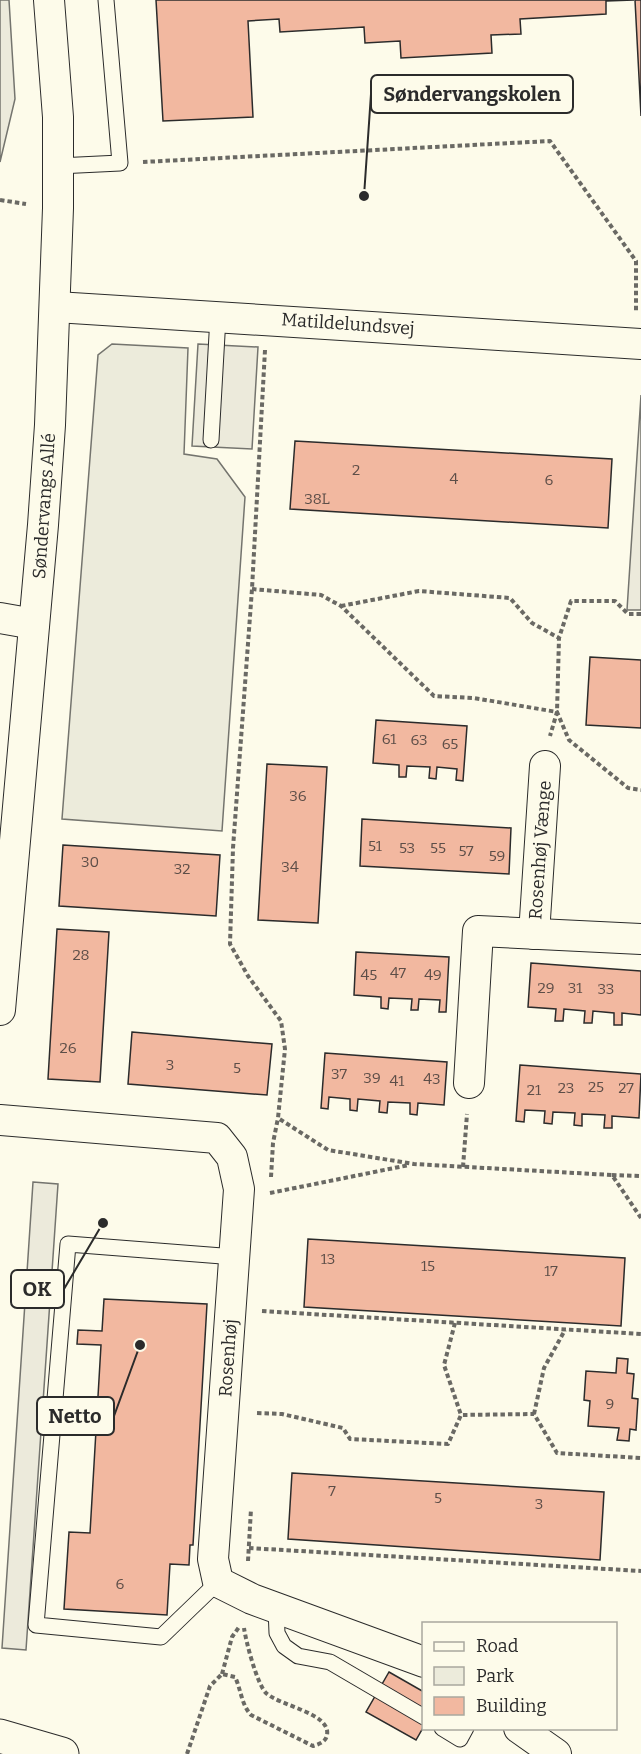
<svg xmlns="http://www.w3.org/2000/svg" width="641" height="1754" font-family="Bitter,serif">
<style>
.green{fill:#ecebdb;stroke:#74746e;stroke-width:1.5}
.parking{fill:#eceadb;stroke:#74746e;stroke-width:1.5}
.building{fill:#f2b8a0;stroke:#2b2b2b;stroke-width:1.5}
.lines{fill:none;stroke-linecap:round;stroke-linejoin:round}
.service-casing{stroke:#2b2b2b;stroke-width:17}
.minor-casing{stroke:#2b2b2b;stroke-width:32}
.secondary-casing{stroke:#2b2b2b;stroke-width:35}
.path{stroke:#6a6964;stroke-width:4;stroke-dasharray:4.5 3;stroke-linecap:butt}
.service{stroke:#fdfbea;stroke-width:15}
.minor{stroke:#fdfbea;stroke-width:30}
.secondary{stroke:#fdfbea;stroke-width:33}
.labels{text-anchor:middle;dominant-baseline:central;stroke-width:4.5;stroke-linejoin:round;paint-order:stroke}
.number-label{font-size:15px;fill:#5d4e48}
.street-label{font-size:18px;fill:#2b2b2b;stroke:#fdfbea}
.leader{fill:none;stroke:#2b2b2b;stroke-width:2}
.callout-dot{fill:#2b2b2b;stroke:#fdfbea;stroke-width:2}
.callout{fill:#fdfbea;stroke:#2b2b2b;stroke-width:2}
.callout-label{font-size:20px;text-anchor:middle;font-weight:bold;fill:#2b2b2b}
</style>
<rect width="100%" height="100%" fill="#fdfbea"/>
<polygon class="green" points="112,344 188,348 184,454 217,459 245,497 222,831 62,819 98,355"/>
<g class="parking">
<polygon points="0,0 9,0 15,99 0,162"/>
<polygon points="198,344 258,347 252,449 192,446"/>
<polygon points="641,395 641,610 627,610"/>
<polygon points="33,1182 58,1184 26,1650 2,1648"/>
</g>
<g class="building">
<polygon points="156,0 634,0 606,1 606,14 520,19 521,34 491,35 492,53 401,58 400,41 365,43 364,27 280,32 279,19 248,21 253,117 163,121"/>
<polygon points="635,0 641,0 641,116"/>
<polygon points="295,441 612,459 608,528 290,509"/>
<polygon points="590,657 641,660 641,728 586,725"/>
<polygon points="376,720 467,726 463,781 456,780 457,769 437,767 436,779 429,778 430,767 407,766 406,777 399,777 399,765 373,763"/>
<polygon points="267,764 327,767 318,923 258,920"/>
<polygon points="362,819 511,828 509,874 360,866"/>
<polygon points="63,845 220,855 216,916 59,906"/>
<polygon points="57,929 109,932 100,1082 48,1079"/>
<polygon points="356,952 449,957 446,1012 439,1012 440,1000 419,999 418,1010 411,1010 412,999 389,998 388,1009 381,1008 381,997 354,995"/>
<polygon points="531,963 641,971 641,1015 622,1013 622,1025 614,1025 614,1013 593,1011 592,1023 584,1023 585,1011 564,1009 563,1021 555,1021 556,1009 528,1007"/>
<polygon points="132,1032 272,1044 267,1095 128,1084"/>
<polygon points="325,1053 447,1062 444,1105 418,1103 417,1115 410,1114 410,1103 388,1102 387,1113 379,1112 380,1101 358,1099 357,1111 350,1110 350,1099 329,1097 328,1109 321,1108"/>
<polygon points="520,1065 641,1074 639,1118 612,1116 612,1128 604,1128 605,1115 582,1114 582,1126 574,1125 575,1113 553,1112 552,1124 544,1123 545,1111 525,1110 524,1122 516,1121"/>
<polygon points="308,1239 625,1258 621,1326 304,1307"/>
<polygon points="104,1299 207,1304 193,1545 190,1545 189,1565 170,1564 167,1615 64,1609 69,1532 90,1533 101,1345 77,1344 78,1330 102,1331"/>
<polygon points="617,1358 628,1359 627,1373 634,1374 632,1398 638,1399 636,1430 630,1429 629,1441 617,1440 619,1428 588,1426 590,1401 584,1400 586,1371 616,1373"/>
<polygon points="292,1473 604,1492 600,1560 288,1539"/>
<polygon points="389,1672 424,1692 424,1726 416,1740 366,1712"/>
</g>
<g class="lines">
<defs>
<g id="service">
<polyline points="58,166 120,163 106,0"/>
<polyline points="211,440 218,317"/>
<polyline points="218,1582 161,1637 36,1625 68,1244 235,1257"/>
<polyline points="276,1608 277,1633 284,1646 298,1656 330,1662 424,1717"/>
<polyline points="442,1728 460,1739 466,1728"/>
</g>
<g id="minor">
<polyline points="56,307 641,344"/>
<polyline points="0,618 34,624"/>
<polyline points="534,934 545,766"/>
<polyline points="0,1010 43,525 50,425 58,208 58,117 49,0"/>
<polyline points="469,1083 478,931 641,939"/>
<polyline points="0,1120 217,1138 232,1157 239,1189 213,1559 218,1582 252,1599 424,1662"/>
<polyline points="519,1728 556,1754"/>
</g>
<polyline id="secondary" points="0,1736 62,1754"/>
</defs>
<use href="#service" class="service-casing"/>
<use href="#minor" class="minor-casing"/>
<use href="#secondary" class="secondary-casing"/>
<g class="path">
<polyline points="143,162 550,141 636,261 636,313"/>
<polyline points="0,200 26,204"/>
<polyline points="265,350 252,589 233,848 230,944 248,976 281,1021 285,1049 278,1118 328,1150 414,1164 612,1175 641,1218"/>
<polyline points="252,589 321,595 341,606 434,696 474,698 557,712 550,736"/>
<polyline points="341,606 419,591 510,598 532,623 559,638"/>
<polyline points="641,614 628,614 615,601 571,601 559,638 557,712 569,740 628,788 641,790"/>
<polyline points="463,1167 467,1114"/>
<polyline points="612,1175 641,1176"/>
<polyline points="271,1177 273,1143 278,1118"/>
<polyline points="270,1193 409,1165"/>
<polyline points="262,1311 641,1334"/>
<polyline points="455,1323 444,1365 461,1415"/>
<polyline points="257,1413 282,1414 343,1428 350,1439 448,1444 461,1415 534,1414 557,1453 641,1458"/>
<polyline points="534,1414 544,1368 565,1330"/>
<polyline points="249,1548 641,1571"/>
<polyline points="248,1561 251,1509"/>
<polyline points="222,1674 232,1637 239,1627"/>
<path d="M187,1754L210,1686L222,1674L235,1677C241,1689 241,1704 251,1715L313,1746C319,1744 326,1742 327,1735C331,1713 280,1706 266,1693C257,1684 246,1642 244,1628"/>
</g>
<use href="#service" class="service"/>
<use href="#minor" class="minor"/>
<use href="#secondary" class="secondary"/>
</g>
<g class="labels">
<g class="number-label">
<text x="356" y="470">2</text>
<text x="454" y="479">4</text>
<text x="549" y="480">6</text>
<text x="317" y="499">38L</text>
<text x="389" y="739">61</text>
<text x="419" y="740">63</text>
<text x="450" y="744">65</text>
<text x="298" y="796">36</text>
<text x="375" y="846">51</text>
<text x="407" y="848">53</text>
<text x="438" y="848">55</text>
<text x="466" y="851">57</text>
<text x="497" y="856">59</text>
<text x="90" y="862">30</text>
<text x="290" y="867">34</text>
<text x="182" y="869">32</text>
<text x="81" y="955">28</text>
<text x="398" y="973">47</text>
<text x="369" y="975">45</text>
<text x="433" y="975">49</text>
<text x="546" y="988">29</text>
<text x="575" y="988">31</text>
<text x="606" y="989">33</text>
<text x="68" y="1048">26</text>
<text x="170" y="1065">3</text>
<text x="237" y="1068">5</text>
<text x="339" y="1074">37</text>
<text x="372" y="1078">39</text>
<text x="432" y="1079">43</text>
<text x="397" y="1081">41</text>
<text x="596" y="1087">25</text>
<text x="566" y="1088">23</text>
<text x="626" y="1088">27</text>
<text x="534" y="1090">21</text>
<text x="328" y="1259">13</text>
<text x="428" y="1266">15</text>
<text x="551" y="1271">17</text>
<text x="610" y="1404">9</text>
<text x="332" y="1491">7</text>
<text x="438" y="1498">5</text>
<text x="539" y="1504">3</text>
<text x="120" y="1584">6</text>
</g>
<g class="street-label">
<text transform="translate(348 324) rotate(4)">Matildelundsvej</text>
<text transform="translate(44 506) rotate(-86)">Søndervangs Allé</text>
<text transform="translate(540 850) rotate(-86)">Rosenhøj Vænge</text>
<text transform="translate(228 1358) rotate(-86)">Rosenhøj</text>
</g>
</g>
<path class="leader" d="M364 196L371 94M103 1223L64 1289M140 1345L114 1416"/>
<g class="callout-dot">
<circle cx="364" cy="196" r="6"/>
<circle cx="103" cy="1223" r="6"/>
<circle cx="140" cy="1345" r="6"/>
</g>
<g class="callout">
<rect x="371" y="75" width="202" height="38" rx="6"/>
<rect x="11" y="1270" width="53" height="38" rx="6"/>
<rect x="37" y="1397" width="77" height="38" rx="6"/>
</g>
<g class="callout-label">
<text x="472" y="101">Søndervangskolen</text>
<text x="37" y="1296">OK</text>
<text x="75" y="1423">Netto</text>
</g>
<rect x="422" y="1622" width="195" height="108" fill="#fdfbea" stroke="#a9a89e" stroke-width="1.5"/>
<rect x="434" y="1642" width="30" height="9" fill="#fdfbea" stroke="#a9a89e" stroke-width="1.5"/>
<text x="476" y="1652" font-size="18" fill="#2b2b2b">Road</text>
<rect x="434" y="1667" width="30" height="18" fill="#ecebdb" stroke="#a9a89e" stroke-width="1.5"/>
<text x="476" y="1682" font-size="18" fill="#2b2b2b">Park</text>
<rect x="434" y="1697" width="30" height="18" fill="#f2b8a0" stroke="#a9a89e" stroke-width="1.5"/>
<text x="476" y="1712" font-size="18" fill="#2b2b2b">Building</text>
</svg>
